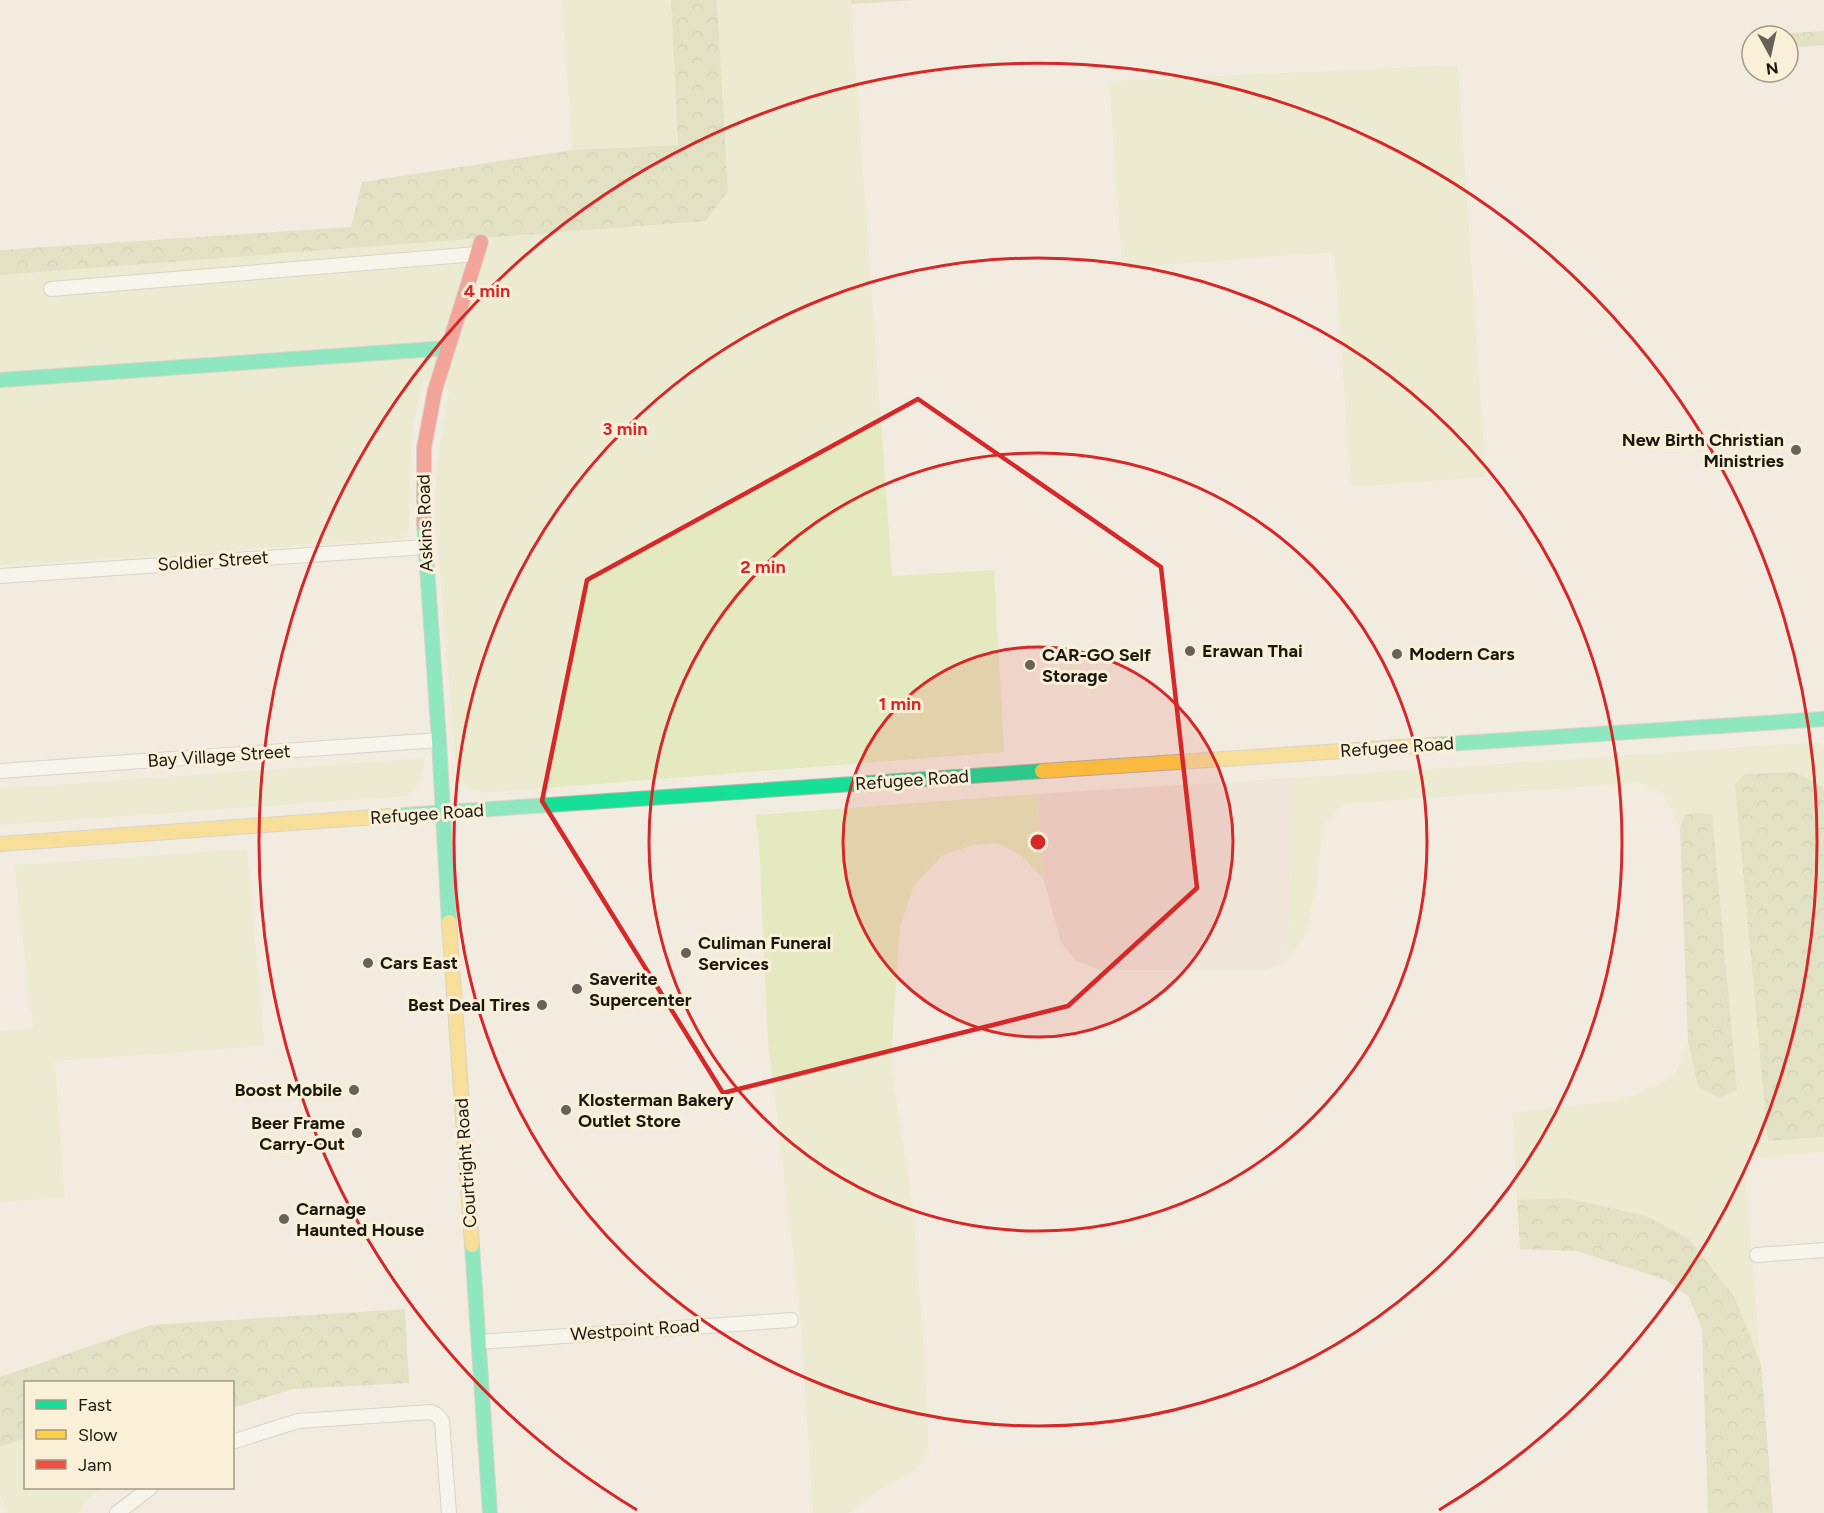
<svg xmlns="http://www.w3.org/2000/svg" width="1824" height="1513" font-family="Figtree,sans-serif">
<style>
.industrial{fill:#edded3}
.green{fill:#e5e9bf}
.forest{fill:url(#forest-crowns)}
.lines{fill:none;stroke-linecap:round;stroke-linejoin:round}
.street-casing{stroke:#b8b4aa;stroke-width:16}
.fast-casing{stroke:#b8b4aa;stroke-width:16}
.slow-casing{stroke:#b8b4aa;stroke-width:16}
.jam-casing{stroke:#b8b4aa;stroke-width:16}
.street{stroke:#fdfcfa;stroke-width:14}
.fast{stroke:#16e098;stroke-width:14}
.slow{stroke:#ffcf43;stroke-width:14}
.jam{stroke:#f24e42;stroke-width:14}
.marked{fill:none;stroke:#d62828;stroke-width:4.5;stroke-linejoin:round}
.ring{fill:none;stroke:#d62828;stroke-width:3}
.poi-dot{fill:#666258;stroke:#faf0d8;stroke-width:2}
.labels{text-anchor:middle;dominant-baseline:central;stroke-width:6;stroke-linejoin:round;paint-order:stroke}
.poi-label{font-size:18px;font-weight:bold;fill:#1b180f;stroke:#faf0d8;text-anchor:start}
.street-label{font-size:18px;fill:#1b180f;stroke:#faf0d8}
.centre{fill:#d62828;stroke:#faf0d8;stroke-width:3}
.ring-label{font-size:18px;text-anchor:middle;font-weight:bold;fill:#d62828;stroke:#faf0d8;stroke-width:6;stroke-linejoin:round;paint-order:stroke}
</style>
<defs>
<pattern id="forest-crowns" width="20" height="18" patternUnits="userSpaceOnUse" patternTransform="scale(1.5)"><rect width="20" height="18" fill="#ced2a2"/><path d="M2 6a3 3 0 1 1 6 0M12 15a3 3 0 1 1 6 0" fill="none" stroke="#b0b48a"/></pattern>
</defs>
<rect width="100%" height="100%" fill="#f2ece0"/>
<polygon class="industrial" points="1294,778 1287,962 1267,970 1101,970 1075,960 1061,942 1044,880 1036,794"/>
<g class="green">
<polygon points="562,0 671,0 678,145 572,150"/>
<polygon points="717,0 851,0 892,576 994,570 1004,752 481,793 466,787 456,769 436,528 436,468 449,391 423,380 412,432 409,528 405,539 0,566 0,275 706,221 728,191"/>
<polygon points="1458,65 1486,477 1351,487 1334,252 1122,268 1109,81"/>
<polygon points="1817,742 1824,746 1824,790 1821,786 1768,1141 1824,1137 1824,1152 1744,1159 1761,1364 1735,1298 1566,1198 1517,1200 1512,1112 1620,1100 1661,1084 1675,1073 1688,1040 1698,1087 1685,815 1680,829 1663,793 1639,783 1342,804 1323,826 1317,883 1305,936 1287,962 1294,778"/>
<polygon points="425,758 421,781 408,796 0,825 0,789"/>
<polygon points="1036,794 1044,880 1021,855 997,843 973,845 943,855 914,885 900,927 893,1026 892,1072 913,1207 924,1350 929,1451 916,1469 880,1489 849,1513 813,1513 799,1305 768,1042 759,841 755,815"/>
<polygon points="247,849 265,1046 55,1061 65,1198 0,1202 0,1031 33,1028 14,865"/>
<polygon points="25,1438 26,1488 102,1488 83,1505 78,1513 6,1513 0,1493 0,1447"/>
</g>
<g class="forest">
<polygon points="671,0 717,0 728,191 706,221 0,275 0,250 351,227 362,182 572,150 678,145"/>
<polygon points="851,0 916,0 851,4"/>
<polygon points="1824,31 1824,45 1788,48 1788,36 1757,35"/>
<polygon points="1794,772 1822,786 1824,790 1824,1137 1768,1141 1735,785 1745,774"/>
<polygon points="1697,813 1712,814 1737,1090 1720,1098 1698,1087 1688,1040 1680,829 1685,815"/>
<polygon points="1566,1198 1646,1216 1689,1239 1735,1298 1761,1364 1773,1513 1708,1513 1702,1329 1689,1297 1666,1280 1577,1251 1520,1249 1517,1200"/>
<polygon points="405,1309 409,1383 293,1389 233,1408 232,1382 26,1382 25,1438 0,1447 0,1377 151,1325"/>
</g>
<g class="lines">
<defs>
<g id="street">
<polyline points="51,289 477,254"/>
<polyline points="0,576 425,547"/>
<polyline points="0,771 439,740"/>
<polyline points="1757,1255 1824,1250"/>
<polyline points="479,1342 791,1320"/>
<polyline points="232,1442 298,1421 431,1412 437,1415 442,1421 449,1513"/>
<polyline points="117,1513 150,1488"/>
</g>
<g id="fast">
<polyline points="0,380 448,348"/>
<polyline points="424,523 439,740 449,922"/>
<polyline points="1432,745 1824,719"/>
<polyline points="390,816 1042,771"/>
<polyline points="472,1245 490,1513"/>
</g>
<g id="slow">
<polyline points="1042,771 1432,745"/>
<polyline points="0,844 390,816"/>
<polyline points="449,922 472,1245"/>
</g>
<polyline id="jam" points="424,523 424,448 435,390 481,242"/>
</defs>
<use href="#street" class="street-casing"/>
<use href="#fast" class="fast-casing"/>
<use href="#slow" class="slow-casing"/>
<use href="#jam" class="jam-casing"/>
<use href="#street" class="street"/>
<use href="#fast" class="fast"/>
<use href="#slow" class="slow"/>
<use href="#jam" class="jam"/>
</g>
<path d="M0 0H1824V1513H0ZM918,399L1161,567L1197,888L1068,1006L723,1093L542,801L587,580Z" fill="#f2ece0" fill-opacity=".55" fill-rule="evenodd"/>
<path class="marked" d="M918,399L1161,567L1197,888L1068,1006L723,1093L542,801L587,580Z"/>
<circle cx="1038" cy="842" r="195" fill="#d62828" fill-opacity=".12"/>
<g class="ring">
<circle cx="1038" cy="842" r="195"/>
<circle cx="1038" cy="842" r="389"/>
<circle cx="1038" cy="842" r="584"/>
<path d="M637 1510A779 779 0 1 1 1439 1510"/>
</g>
<g class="poi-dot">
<circle cx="1796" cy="450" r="6"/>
<circle cx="1190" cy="651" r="6"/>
<circle cx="1397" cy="654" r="6"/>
<circle cx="1030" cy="665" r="6"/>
<circle cx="686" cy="953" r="6"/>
<circle cx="368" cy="963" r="6"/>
<circle cx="577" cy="989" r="6"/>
<circle cx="542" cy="1005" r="6"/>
<circle cx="354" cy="1090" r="6"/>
<circle cx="566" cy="1110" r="6"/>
<circle cx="357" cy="1133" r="6"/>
<circle cx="284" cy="1219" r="6"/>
</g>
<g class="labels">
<g class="poi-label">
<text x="1784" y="440" text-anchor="end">New Birth Christian<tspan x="1784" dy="21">Ministries</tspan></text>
<text x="1202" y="651">Erawan Thai</text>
<text x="1409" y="654">Modern Cars</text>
<text x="1042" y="655">CAR-GO Self<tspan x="1042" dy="21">Storage</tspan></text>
<text x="698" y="943">Culiman Funeral<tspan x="698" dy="21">Services</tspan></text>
<text x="380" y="963">Cars East</text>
<text x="589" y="979">Saverite<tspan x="589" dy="21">Supercenter</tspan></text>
<text x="530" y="1005" text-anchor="end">Best Deal Tires</text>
<text x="342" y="1090" text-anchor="end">Boost Mobile</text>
<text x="578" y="1100">Klosterman Bakery<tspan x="578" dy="21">Outlet Store</tspan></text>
<text x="345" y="1123" text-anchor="end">Beer Frame<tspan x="345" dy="21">Carry-Out</tspan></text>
<text x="296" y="1209">Carnage<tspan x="296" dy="21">Haunted House</tspan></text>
</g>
<g class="street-label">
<text transform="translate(425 523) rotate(-92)">Askins Road</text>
<text transform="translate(213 561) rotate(-4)">Soldier Street</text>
<text transform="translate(1397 747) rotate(-4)">Refugee Road</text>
<text transform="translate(219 756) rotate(-4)">Bay Village Street</text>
<text transform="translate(912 780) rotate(-4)">Refugee Road</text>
<text transform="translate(427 814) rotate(-4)">Refugee Road</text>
<text transform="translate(466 1163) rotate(-94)">Courtright Road</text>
<text transform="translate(635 1330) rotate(-4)">Westpoint Road</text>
</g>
</g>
<circle cx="1038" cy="842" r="9" class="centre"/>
<g class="ring-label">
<text x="487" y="297">4 min</text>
<text x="625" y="435">3 min</text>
<text x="763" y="573">2 min</text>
<text x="900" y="710">1 min</text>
</g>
<rect x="24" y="1381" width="210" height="108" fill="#faf0d8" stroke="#a19a88" stroke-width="1.5"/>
<rect x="36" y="1400" width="30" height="9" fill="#16e098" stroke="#a19a88" stroke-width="1.5"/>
<text x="78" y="1411" font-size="18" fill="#1b180f">Fast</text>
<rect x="36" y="1430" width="30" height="9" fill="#ffcf43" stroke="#a19a88" stroke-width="1.5"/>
<text x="78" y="1441" font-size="18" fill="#1b180f">Slow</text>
<rect x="36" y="1460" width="30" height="9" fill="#f24e42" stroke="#a19a88" stroke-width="1.5"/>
<text x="78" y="1471" font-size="18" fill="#1b180f">Jam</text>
<g transform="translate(1770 54) rotate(172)"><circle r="28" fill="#faf0d8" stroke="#a19a88" stroke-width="1.5"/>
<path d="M0-4.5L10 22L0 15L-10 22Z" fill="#666258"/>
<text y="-9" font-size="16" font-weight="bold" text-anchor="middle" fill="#1b180f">N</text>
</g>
</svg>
